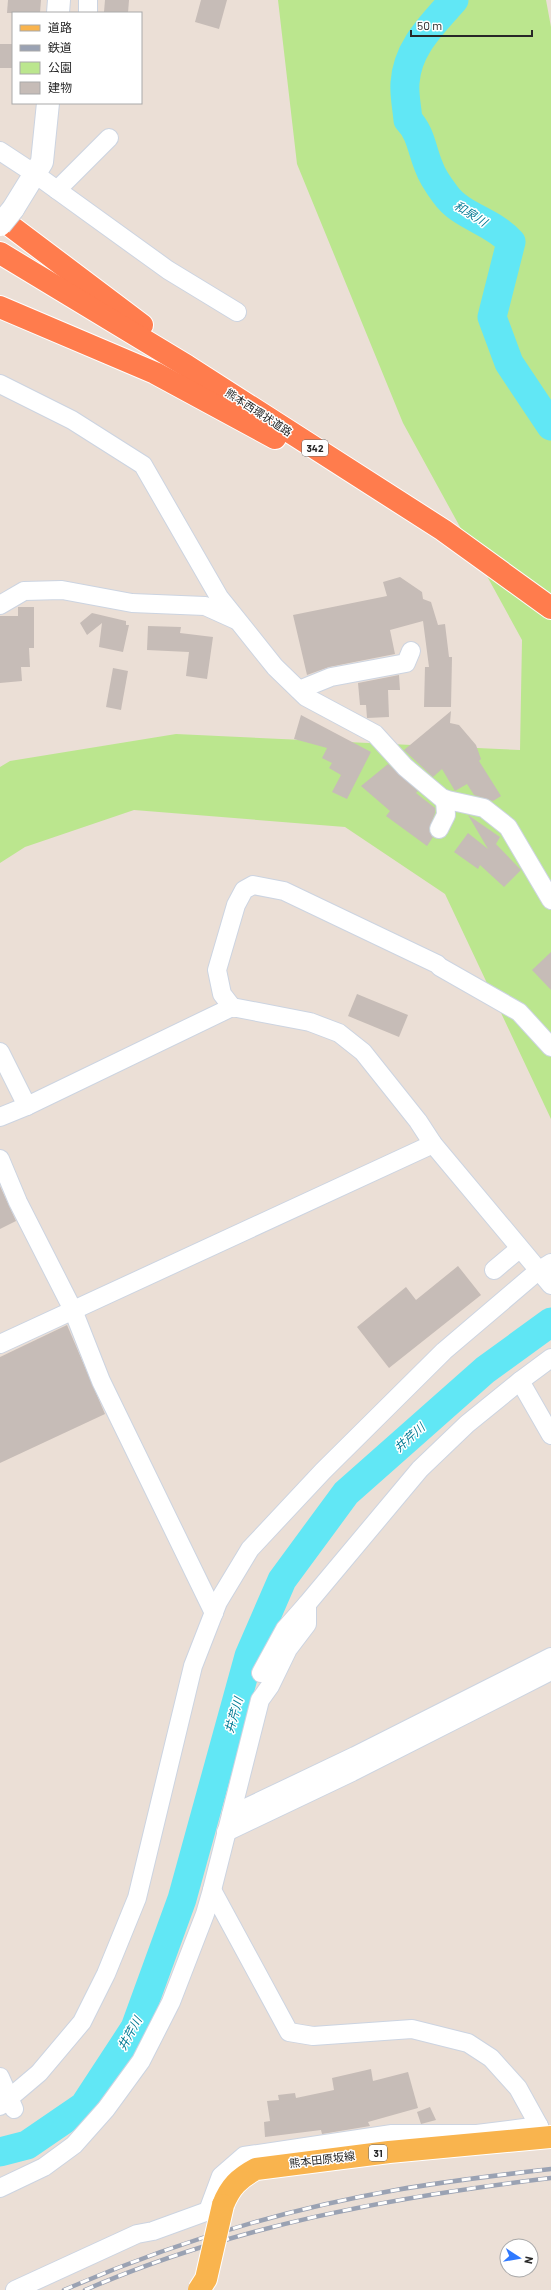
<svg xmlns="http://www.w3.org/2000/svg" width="551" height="2290" font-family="Barlow,'Noto Sans JP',sans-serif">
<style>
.green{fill:#bbe68e}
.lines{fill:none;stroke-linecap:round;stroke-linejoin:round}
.river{stroke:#61e7f5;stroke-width:29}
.building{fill:#c6bcb7}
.minor-casing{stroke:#ccd4e1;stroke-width:20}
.tertiary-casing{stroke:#ccd4e1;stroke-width:24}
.primary-casing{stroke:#fff;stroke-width:24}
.motorway-casing{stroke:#fff;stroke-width:24}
.minor{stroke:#fff;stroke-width:18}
.tertiary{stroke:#fff;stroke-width:22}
.primary{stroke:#f9b44e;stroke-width:22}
.motorway{stroke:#ff7c4d;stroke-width:22}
.rail-casing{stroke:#9aa2b3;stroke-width:4.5}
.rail{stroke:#fff;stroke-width:3;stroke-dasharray:9;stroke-linecap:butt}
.tertiary-bridge-casing{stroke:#ccd4e1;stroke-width:24;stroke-linecap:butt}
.primary-bridge-casing{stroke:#fff;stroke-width:24;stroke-linecap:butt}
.tertiary-bridge{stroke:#fff;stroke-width:22}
.primary-bridge{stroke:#f9b44e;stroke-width:22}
.labels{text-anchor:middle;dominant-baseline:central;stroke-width:3;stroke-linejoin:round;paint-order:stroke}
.shield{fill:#fff;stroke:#686868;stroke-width:1}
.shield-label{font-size:10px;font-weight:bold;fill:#272727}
.street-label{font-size:11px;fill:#272727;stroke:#fff}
.water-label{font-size:12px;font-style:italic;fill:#067c95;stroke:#fff}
</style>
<rect width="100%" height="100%" fill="#ebdfd6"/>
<polygon class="green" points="278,0 546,0 551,27 551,1119 445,894 345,827 134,810 25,847 0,863 0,767 10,761 176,734 520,750 522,640 403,423 297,164"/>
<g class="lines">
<g class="river">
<path d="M454,0C432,25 407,48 405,83C404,95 407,108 408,120C421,133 422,151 429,167C432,176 439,186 445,194C461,217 493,221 511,242L492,317L509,363L551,426"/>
<polyline points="0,2152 27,2145 84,2106 135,2028 182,1899 249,1656 282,1580 346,1493 485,1370 551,1322"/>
</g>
</g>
<g class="building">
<polygon points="8,0 41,0 40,13 7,13"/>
<polygon points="105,0 129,0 128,13 104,12"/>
<polygon points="201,0 227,0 219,29 195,22"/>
<rect x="0" y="44" width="13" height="24"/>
<polygon points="400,577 422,592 423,599 431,602 438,625 445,624 449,657 452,657 451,707 424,707 425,667 429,667 423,621 390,630 395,654 329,667 307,675 293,615 387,596 383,582"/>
<polygon points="18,607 34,607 34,648 29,648 30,667 21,667 22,681 0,683 0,616 18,616"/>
<polygon points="92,613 126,621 126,625 129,625 123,652 99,647 102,623 87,635 80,623"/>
<polygon points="148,626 181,627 180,633 213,637 207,679 186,676 189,652 147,650"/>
<polygon points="113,668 128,671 121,710 106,707"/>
<polygon points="399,675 400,690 388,690 389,717 367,718 366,705 360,705 358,683"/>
<polygon points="451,711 450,723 459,725 476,745 481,759 479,761 501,796 493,801 474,795 467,784 455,791 442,769 433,777 404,750"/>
<polygon points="301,715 371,752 347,799 332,792 341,775 329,768 332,763 322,758 327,748 294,739"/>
<polygon points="388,764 418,791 416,793 435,808 435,813 429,829 433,837 427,846 386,816 390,811 361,786"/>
<polygon points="468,815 500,837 496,844 521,870 504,887 480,865 478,869 454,852 468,833 488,849"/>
<polygon points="551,952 551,990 532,970"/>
<polygon points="357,994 408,1015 399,1037 348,1016"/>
<polygon points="0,1186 16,1221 0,1229"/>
<polygon points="458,1266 481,1295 389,1368 357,1327 406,1287 416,1300"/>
<polygon points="67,1325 105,1414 0,1463 0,1357"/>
<polygon points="371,2069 373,2081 408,2072 418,2108 368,2122 370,2126 322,2134 321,2130 265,2137 264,2122 270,2121 267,2101 279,2100 278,2095 295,2093 296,2098 334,2090 332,2078"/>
<polygon points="430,2107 436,2120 421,2124 417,2112"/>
</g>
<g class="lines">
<defs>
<g id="minor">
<polyline points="88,0 88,13"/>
<polyline points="0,151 35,174 168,270 237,312"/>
<polyline points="57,190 109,138"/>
<polyline points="0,384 72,420 143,465 219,597 275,667 306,697 375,734 405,767 443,799 484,808 508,827 551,900"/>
<polyline points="0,605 24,591 62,590 132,603 205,606 236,620"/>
<polyline points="299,690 331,677 406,663 411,651"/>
<polyline points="439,829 446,815 445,799"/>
<polyline points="232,1007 222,994 217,970 236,905 244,890 253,885 284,891 437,964 440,967 519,1012 551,1047"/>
<polyline points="0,1052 27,1106"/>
<polyline points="0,1117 27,1106 232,1007 310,1022 339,1033 363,1052 418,1121 433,1144 551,1285"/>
<polyline points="0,1159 18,1202 73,1310 101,1381 214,1613"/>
<polyline points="494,1270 519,1249"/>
<polyline points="0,1344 433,1144"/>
<polyline points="551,1358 520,1381 551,1435"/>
<polyline points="261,1673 285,1629 307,1604"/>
<polyline points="231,1815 355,1756 551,1657"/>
<polyline points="226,1832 352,1772 551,1671"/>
<polyline points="212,1890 260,1700 270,1686 288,1649 307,1624 307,1604 420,1469 467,1424 520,1381"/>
<polyline points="0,2077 14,2109"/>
<polyline points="0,2106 39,2073 82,2022 106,1974 137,1898 193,1666 218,1602 250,1549 323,1471 444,1351 538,1271 551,1263"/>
<polyline points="0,2188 44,2167 74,2145 106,2109 141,2061 171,2002 205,1914 212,1890 289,2032 313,2036 412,2029 468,2043 491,2058 518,2088 539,2126 538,2138"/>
<polyline points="15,2290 137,2234 153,2231 208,2211 221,2176 244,2156 392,2134 477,2134 539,2126"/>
</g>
<g id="tertiary">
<polyline points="58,13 59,0"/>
<polyline points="13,209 42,162 48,103"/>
</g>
<path id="primary" d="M223,2205C230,2187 239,2178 256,2169L389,2152L551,2137"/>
<g id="motorway">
<polyline points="0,218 142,325"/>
<polyline points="0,253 187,366 443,530 551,608"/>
<polyline points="0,307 155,373 275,438"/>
</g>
</defs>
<use href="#minor" class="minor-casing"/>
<use href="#tertiary" class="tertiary-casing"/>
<use href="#primary" class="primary-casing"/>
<use href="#motorway" class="motorway-casing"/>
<use href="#minor" class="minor"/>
<use href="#tertiary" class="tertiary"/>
<use href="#primary" class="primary"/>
<use href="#motorway" class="motorway"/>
<defs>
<g id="rail">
<path d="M64,2290C170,2244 282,2210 396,2190C447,2181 499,2175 551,2169"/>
<path d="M85,2290C233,2226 392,2197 551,2178"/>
</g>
</defs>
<use href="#rail" class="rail-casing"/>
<use href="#rail" class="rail"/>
<defs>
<polyline id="tertiary-bridge" points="0,225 13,209"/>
<polyline id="primary-bridge" points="199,2290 206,2279 223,2205"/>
</defs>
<use href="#tertiary-bridge" class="tertiary-bridge-casing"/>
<use href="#primary-bridge" class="primary-bridge-casing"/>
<use href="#tertiary-bridge" class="tertiary-bridge"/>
<use href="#primary-bridge" class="primary-bridge"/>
</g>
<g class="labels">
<g class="shield">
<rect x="302" y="440" width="26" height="16" rx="3"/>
<rect x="369" y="2145" width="18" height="16" rx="3"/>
</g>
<g class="shield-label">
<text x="315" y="448">342</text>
<text x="378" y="2153">31</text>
</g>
<g class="street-label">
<text transform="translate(259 412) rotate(33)">熊本西環状道路</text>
<text transform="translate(322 2159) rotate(-7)">熊本田原坂線</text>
</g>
<g class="water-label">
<text transform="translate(471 213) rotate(32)">和泉川</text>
<text transform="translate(409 1437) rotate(-42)">井芹川</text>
<text transform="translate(233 1715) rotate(-74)">井芹川</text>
<text transform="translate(129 2033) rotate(-61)">井芹川</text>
</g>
</g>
<rect x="12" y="12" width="130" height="92" fill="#ffffff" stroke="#a9a9a9"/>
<rect x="20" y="25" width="20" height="6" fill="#f9b44e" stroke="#a9a9a9"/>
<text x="48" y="32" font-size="12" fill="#272727">道路</text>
<rect x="20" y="45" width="20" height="6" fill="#9aa2b3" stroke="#a9a9a9"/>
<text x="48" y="52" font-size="12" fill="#272727">鉄道</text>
<rect x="20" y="62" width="20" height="12" fill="#bbe68e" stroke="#a9a9a9"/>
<text x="48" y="72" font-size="12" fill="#272727">公園</text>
<rect x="20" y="82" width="20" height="12" fill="#c6bcb7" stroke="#a9a9a9"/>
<text x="48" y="92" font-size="12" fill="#272727">建物</text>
<g transform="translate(519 2258) rotate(102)"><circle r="19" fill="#ffffff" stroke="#a9a9a9"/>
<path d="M0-3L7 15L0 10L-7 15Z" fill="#2f79ff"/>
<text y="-6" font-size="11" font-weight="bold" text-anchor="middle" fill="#272727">N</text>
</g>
<path d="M411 30v6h121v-6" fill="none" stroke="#272727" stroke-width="2"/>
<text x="417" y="30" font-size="12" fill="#272727" stroke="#ffffff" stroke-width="3" paint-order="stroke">50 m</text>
</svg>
